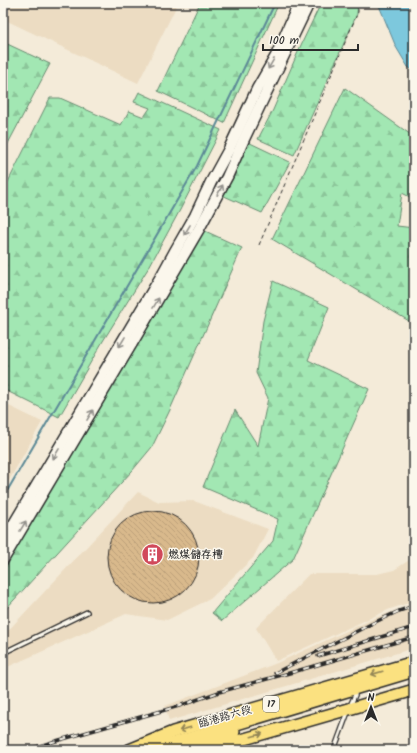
<svg xmlns="http://www.w3.org/2000/svg" width="417" height="753" font-family="Kalam,'LXGW WenKai TC',sans-serif">
<style>
.built{fill:#ecdcc2}
.forest{fill:url(#forest-firs);stroke:#66896f}
.water{fill:#7dc8dd;stroke:#5c8996}
.lines{fill:none;stroke-linecap:round;stroke-linejoin:round}
.stream{stroke:#5c8996;stroke-width:2}
.building{fill:url(#building-back-hatch);stroke:#2b2b2b}
.lane-casing{stroke:#2b2b2b;stroke-width:6}
.secondary-casing{stroke:#2b2b2b;stroke-width:13}
.primary-casing{stroke:#2b2b2b;stroke-width:14}
.path{stroke:#2b2b2b;stroke-width:1;stroke-dasharray:4 3;stroke-linecap:butt}
.lane{stroke:#fbf7ec;stroke-width:3.5}
.secondary{stroke:#fbf7ec;stroke-width:10}
.primary{stroke:#fbe180;stroke-width:11}
.rail-casing{stroke:#2b2b2b;stroke-width:3.5}
.rail{stroke:#fbf7ec;stroke-width:2;stroke-dasharray:6;stroke-linecap:butt}
.oneway{stroke:#93918c}
.oneway2{stroke:#938656}
.labels{text-anchor:middle;dominant-baseline:central;stroke-width:3;stroke-linejoin:round;paint-order:stroke}
.shield{fill:#fbf7ec;stroke:#696865;stroke-width:1}
.shield-label{font-size:10px;font-weight:bold;fill:#2b2b2b}
.poi-label{font-size:11px;font-weight:bold;fill:#2b2b2b;stroke:#fbf7ec;text-anchor:start}
.street-label{font-size:11px;fill:#2b2b2b;stroke:#fbf7ec}
</style>
<defs>
<pattern id="forest-firs" width="22" height="20" patternUnits="userSpaceOnUse"><rect width="22" height="20" fill="#a2e7b3"/><path d="M5 1l3.5 6h-7zM16 11l3.5 6h-7z" fill="#8cc69a"/></pattern>
<pattern id="building-back-hatch" width="6" height="6" patternUnits="userSpaceOnUse"><rect width="6" height="6" fill="#d9b98c"/><path d="M-1 5l2 2M0 0l6 6M5-1l2 2" fill="none" stroke="#ba9f79"/></pattern>
</defs>
<rect width="100%" height="100%" fill="#f4ebd9"/>
<filter id="ink" filterUnits="userSpaceOnUse"><feTurbulence type="fractalNoise" baseFrequency=".025" numOctaves="2"/><feDisplacementMap in="SourceGraphic" scale="8" xChannelSelector="R" yChannelSelector="G"/><feConvolveMatrix kernelMatrix="1 2 1 2 8 2 1 2 1" color-interpolation-filters="sRGB"/></filter>
<g filter="url(#ink)">
<g class="built">
<polygon points="3,3 178,3 138,83 3,19"/>
<polygon points="3,403 42,422 3,491"/>
<polygon points="138,492 159,502 194,501 268,529 253,558 210,599 167,620 126,614 3,669 3,636"/>
<polygon points="414,557 414,601 390,609 276,661 256,628 309,574 377,574 394,570"/>
<polygon points="414,604 414,648 169,721 165,706 277,663 375,618"/>
</g>
<g class="forest">
<polygon points="200,3 279,3 224,123 158,91"/>
<polygon points="321,3 358,3 357,14 294,155 258,139 273,110 301,45"/>
<polygon points="3,42 50,64 3,153"/>
<polygon points="345,88 414,137 414,199 402,193 397,226 414,228 414,324 272,239"/>
<polygon points="139,92 221,130 180,210 149,267 103,341 59,417 3,389 3,192 50,98 60,98 121,125 129,111 144,117 150,108 134,102"/>
<polygon points="248,142 290,162 262,213 222,195"/>
<polygon points="203,230 242,248 169,412 152,447 132,471 3,612 3,567 82,436 133,348 162,302"/>
<polygon points="273,281 329,307 308,360 369,389 293,559 222,621 212,613 273,541 278,519 203,487 235,410 258,446 268,398 256,373 263,321"/>
</g>
<polygon class="water" points="378,3 414,3 414,71 408,67 396,47"/>
<g class="lines">
<polyline class="stream" points="3,498 197,166 275,3"/>
</g>
<circle class="building" cx="153" cy="557" r="46"/>
<g class="lines">
<defs>
<g id="lane">
<polyline points="3,653 87,612"/>
<polyline points="350,706 355,695 354,691"/>
<polyline points="334,750 348,712"/>
</g>
<g id="secondary">
<polyline points="3,542 163,273 175,251 195,216 211,182 229,149 257,89 276,56 299,3"/>
<polyline points="3,560 134,340 199,229 227,177 244,139 309,3"/>
</g>
<g id="primary">
<polyline points="129,750 173,732 414,662"/>
<polyline points="150,750 414,671"/>
<polyline points="177,750 234,732"/>
<polyline points="206,750 349,709 414,690"/>
</g>
</defs>
<use href="#lane" class="lane-casing"/>
<use href="#secondary" class="secondary-casing"/>
<use href="#primary" class="primary-casing"/>
<polyline class="path" points="259,245 358,12 358,3"/>
<use href="#lane" class="lane"/>
<use href="#secondary" class="secondary"/>
<use href="#primary" class="primary"/>
<defs>
<g id="rail">
<polyline points="318,656 414,627"/>
<polyline points="275,673 373,623 399,611 414,606"/>
<polyline points="27,750 49,743 179,706 219,692 293,672 414,637"/>
</g>
</defs>
<use href="#rail" class="rail-casing"/>
<use href="#rail" class="rail"/>
</g>
<defs><path id="oneway-shaft" d="M-6 0H5M1.5-3L5.5 0L1.5 3" fill="none" stroke-width="1.6" stroke-linecap="round" stroke-linejoin="round"/></defs>
<g class="oneway">
<use href="#oneway-shaft" transform="translate(271 64) rotate(120)"/>
<use href="#oneway-shaft" transform="translate(220 190) rotate(-61)"/>
<use href="#oneway-shaft" transform="translate(187 230) rotate(121)"/>
<use href="#oneway-shaft" transform="translate(156 303) rotate(-60)"/>
<use href="#oneway-shaft" transform="translate(122 342) rotate(121)"/>
<use href="#oneway-shaft" transform="translate(90 415) rotate(-60)"/>
<use href="#oneway-shaft" transform="translate(56 454) rotate(121)"/>
<use href="#oneway-shaft" transform="translate(23 526) rotate(-59)"/>
</g>
<g class="oneway2">
<use href="#oneway-shaft" transform="translate(377 673) rotate(164)"/>
<use href="#oneway-shaft" transform="translate(185 729) rotate(164)"/>
<use href="#oneway-shaft" transform="translate(257 735) rotate(-16)"/>
</g>
</g>
<defs>
<symbol id="building-disc" viewBox="-11 -11 22 22"><circle r="9.5" fill="#d1495b" stroke="#fbf7ec"/><path d="M-4-6H4V6H1V3H-1V6H-4ZM-2.5-4.3h1.7v1.8h-1.7ZM.8-4.3h1.7v1.8H.8ZM-2.5-1h1.7V.8h-1.7ZM.8-1h1.7V.8H.8Z" fill="#fff"/></symbol>
</defs>
<g fill-rule="evenodd">
<use href="#building-disc" x="140" y="542" width="25" height="25"/>
</g>
<g class="labels">
<rect class="shield" x="263" y="696" width="16" height="16" rx="3"/>
<g class="shield-label">
<text x="271" y="704">17</text>
</g>
<g class="poi-label">
<text x="168" y="555">燃煤儲存槽</text>
</g>
<g class="street-label">
<text transform="translate(225 717) rotate(-16)">臨港路六段</text>
</g>
</g>
<rect width="417" height="753" fill="none" stroke="#fbf7ec" stroke-width="16"/>
<rect x="8" y="8" width="401" height="737" fill="none" stroke="#2b2b2b" stroke-width="1.5" filter="url(#ink)"/>
<g transform="translate(371 707)" stroke="#fbf7ec" stroke-width="3" paint-order="stroke">
<path d="M0-3L7 15L0 10L-7 15Z" fill="#2b2b2b"/>
<text y="-6" font-size="11" font-weight="bold" text-anchor="middle" fill="#2b2b2b">N</text>
</g>
<path d="M263 44v6h95v-6" fill="none" stroke="#2b2b2b" stroke-width="2"/>
<text x="269" y="44" font-size="12" fill="#2b2b2b" stroke="#fbf7ec" stroke-width="3" paint-order="stroke">100 m</text>
</svg>
